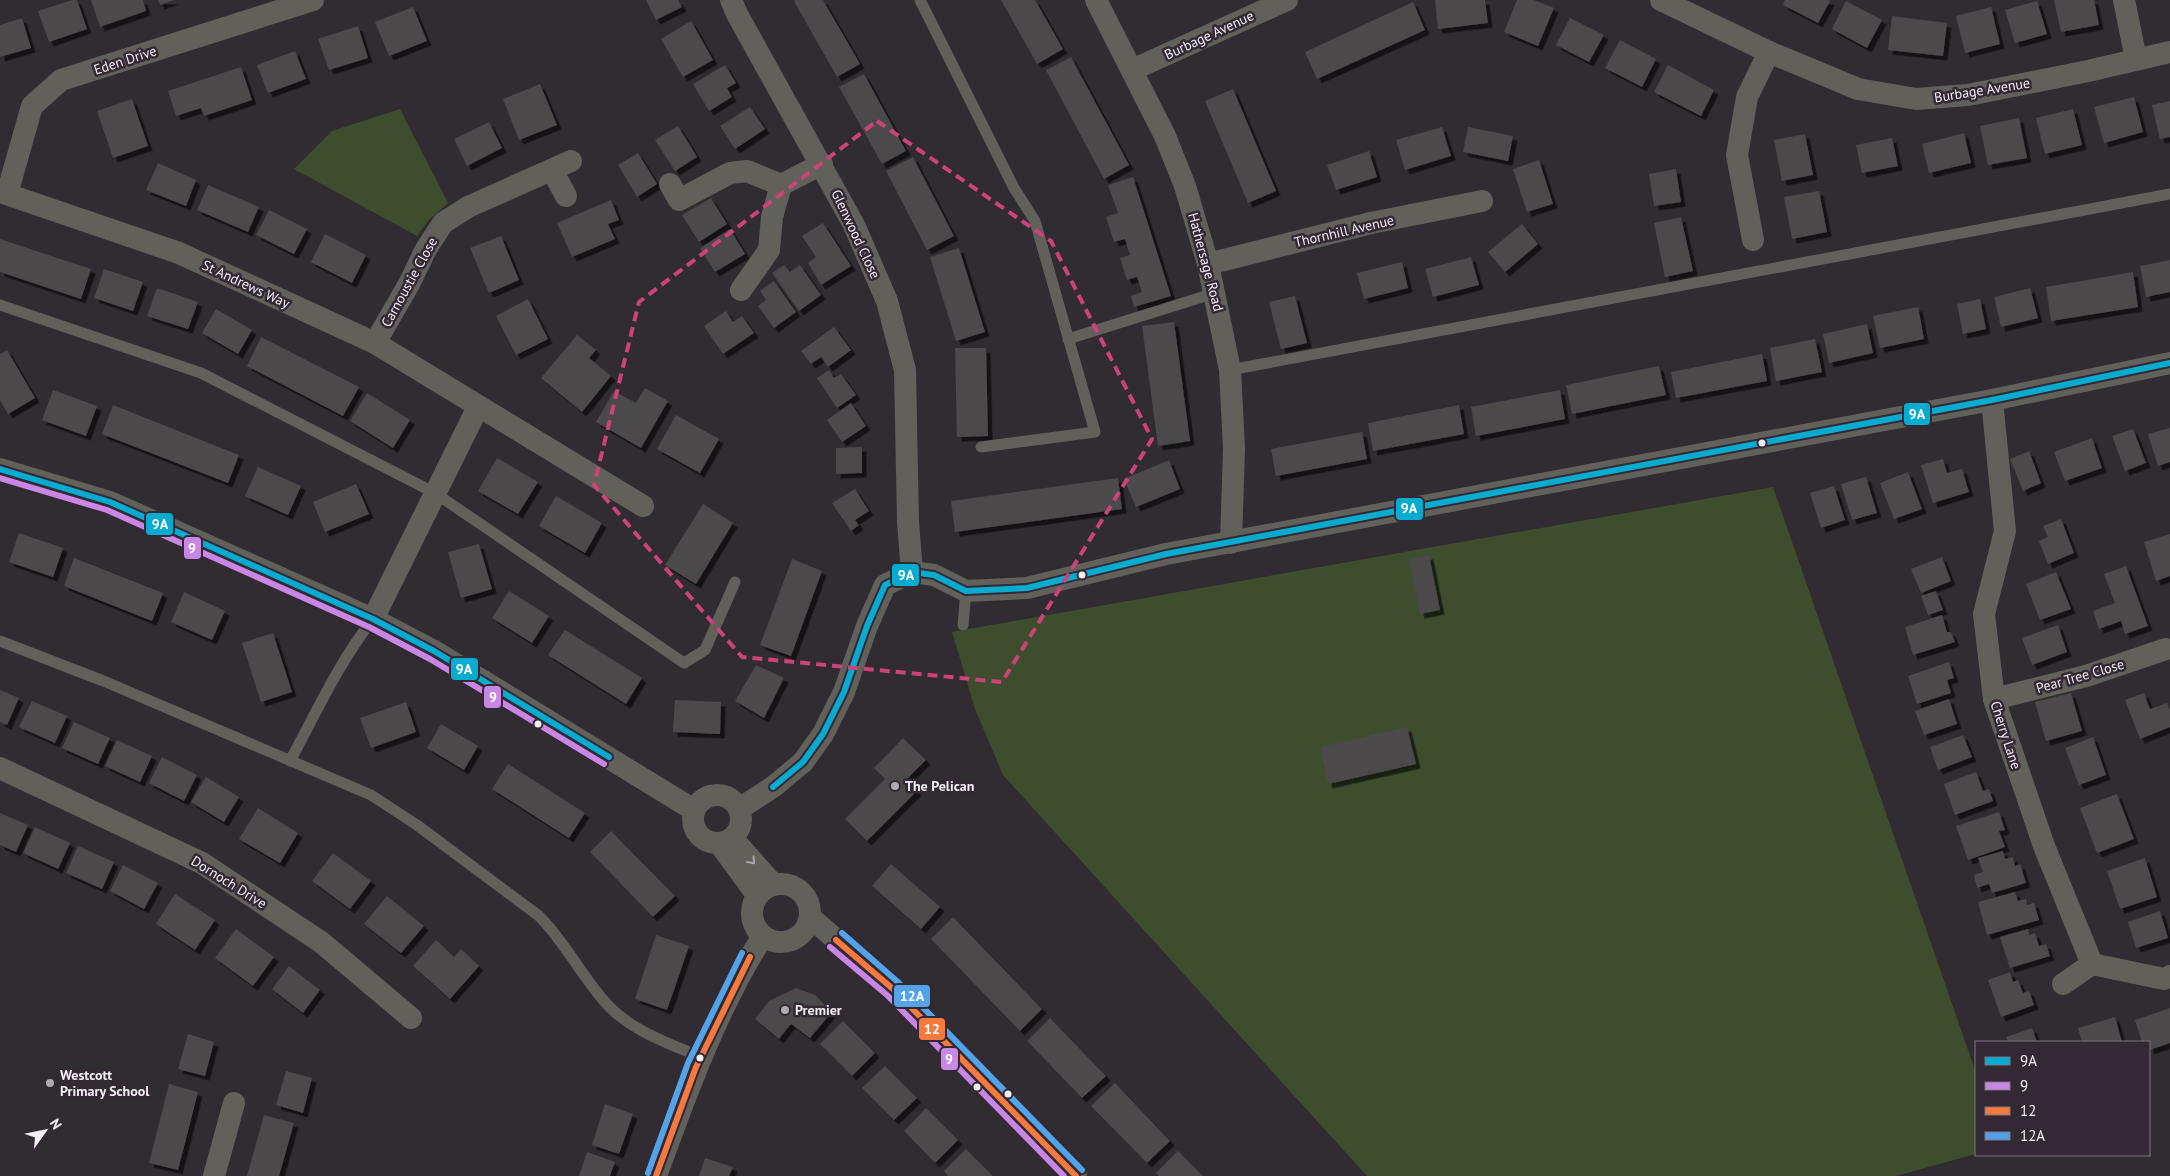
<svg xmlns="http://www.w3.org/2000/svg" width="2170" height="1176" font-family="'PT Sans',sans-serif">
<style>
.green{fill:#3e4d2e}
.building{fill:#4c4849;filter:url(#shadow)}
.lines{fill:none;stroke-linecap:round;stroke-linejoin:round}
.lane{stroke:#62605a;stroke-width:11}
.street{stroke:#62605a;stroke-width:22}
.bus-1-casing{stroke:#332934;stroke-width:10}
.bus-2-casing{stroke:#332934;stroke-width:10}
.bus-3-casing{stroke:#332934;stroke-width:10}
.bus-4-casing{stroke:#332934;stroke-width:10}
.bus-1{stroke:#06acd0;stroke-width:6}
.bus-2{stroke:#c787e3;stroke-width:6}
.bus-3{stroke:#f6793e;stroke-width:6}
.bus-4{stroke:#53a3e8;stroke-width:6}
.oneway{stroke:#aaa6a7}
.marked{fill:none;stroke:#cc437a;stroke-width:4;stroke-dasharray:10 6;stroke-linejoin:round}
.bus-dot{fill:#f3edf4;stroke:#332934;stroke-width:2}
.poi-dot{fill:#afa9b0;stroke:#332934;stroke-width:2}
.labels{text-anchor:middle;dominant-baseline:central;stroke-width:5;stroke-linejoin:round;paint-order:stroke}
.street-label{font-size:14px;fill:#f3edf4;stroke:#332934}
.poi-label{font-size:14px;font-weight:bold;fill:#f3edf4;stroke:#332934;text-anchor:start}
.line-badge{stroke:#332934;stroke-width:2}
.badge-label{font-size:14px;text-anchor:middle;font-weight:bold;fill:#fff}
</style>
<defs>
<filter id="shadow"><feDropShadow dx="4.5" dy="4.5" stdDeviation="0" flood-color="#0009"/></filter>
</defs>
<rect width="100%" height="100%" fill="#312c31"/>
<g class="green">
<polygon points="400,109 448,203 428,221 417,236 294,169 332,131"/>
<polygon points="1773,487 1976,1073 1976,1154 1896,1176 1367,1176 1003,775 975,709 952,632"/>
</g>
<g class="building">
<polygon points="72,0 77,0 87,29 49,42 38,11"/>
<polygon points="91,0 143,0 146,11 100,27"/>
<polygon points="158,0 174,0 160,5"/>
<polygon points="646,0 678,0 682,7 656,20"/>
<polygon points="796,0 823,0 860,64 837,77 794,1"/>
<polygon points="1001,0 1035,0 1063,49 1037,64"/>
<polygon points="1435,0 1485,0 1488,23 1438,29"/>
<polygon points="1517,0 1534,0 1554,8 1538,46 1504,32"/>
<polygon points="1785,0 1829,0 1830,1 1818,23 1783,5"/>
<polygon points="2054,0 2094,0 2099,25 2061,32"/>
<polygon points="1846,1 1882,20 1867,48 1832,29"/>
<polygon points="2037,1 2047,34 2015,43 2005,10"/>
<polygon points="1413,2 1425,30 1317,79 1305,52"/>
<polygon points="413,7 427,41 389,56 375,22"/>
<polygon points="1991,7 2000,44 1965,53 1956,16"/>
<polygon points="1892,16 1947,23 1943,56 1888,50"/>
<polygon points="22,18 31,48 0,57 0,25"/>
<polygon points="1570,18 1604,35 1589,62 1556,45"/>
<polygon points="691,21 713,60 683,77 661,39"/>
<polygon points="358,26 368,58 329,70 318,39"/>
<polygon points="1620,40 1656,59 1642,87 1605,68"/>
<polygon points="295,51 306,79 268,93 257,65"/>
<polygon points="1071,57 1129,165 1104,179 1046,70"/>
<polygon points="725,65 736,83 727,88 732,97 709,111 693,84"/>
<polygon points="1668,65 1714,90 1701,116 1654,92"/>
<polygon points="241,67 252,100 204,116 201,108 176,116 168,91"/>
<polygon points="864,74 906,151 882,164 839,87"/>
<polygon points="540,84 557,125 519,140 503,99"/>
<polygon points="1233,89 1276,191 1248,203 1205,101"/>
<polygon points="2134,97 2143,132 2104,143 2094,107"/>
<polygon points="132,99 148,146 113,158 97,111"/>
<polygon points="2170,101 2170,137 2160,139 2152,105"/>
<polygon points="750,107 765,129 735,149 720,126"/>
<polygon points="2073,109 2082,145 2045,154 2036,118"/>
<polygon points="2019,118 2027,158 1988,165 1980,126"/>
<polygon points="489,122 502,148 467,166 454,139"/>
<polygon points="678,126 697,157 675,171 655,140"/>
<polygon points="1442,127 1451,156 1405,170 1396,140"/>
<polygon points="1468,127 1513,136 1508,161 1463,152"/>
<polygon points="1964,133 1971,163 1929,173 1922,144"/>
<polygon points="1805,134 1813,175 1782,181 1774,140"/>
<polygon points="1892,138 1898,166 1862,173 1856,145"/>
<polygon points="1369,151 1377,177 1336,190 1327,165"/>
<polygon points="638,153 657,184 637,197 618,165"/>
<polygon points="913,157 954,236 927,250 886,171"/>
<polygon points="1539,160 1553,204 1527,212 1513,169"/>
<polygon points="158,163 196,180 186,206 146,190"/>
<polygon points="1676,169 1681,202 1654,206 1649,174"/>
<polygon points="1133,177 1171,296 1134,307 1131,296 1142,292 1137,277 1127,280 1120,258 1130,255 1125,239 1114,242 1106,217 1118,213 1108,185"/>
<polygon points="208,185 259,207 248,232 197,210"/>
<polygon points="1819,191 1827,232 1792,239 1784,197"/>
<polygon points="711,198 727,224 699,242 682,215"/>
<polygon points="611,200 619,220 608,224 615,239 572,257 557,223"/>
<polygon points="269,210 307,229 294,254 256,235"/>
<polygon points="1681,217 1693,271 1665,277 1654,223"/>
<polygon points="823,223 851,266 821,285 808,263 816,257 802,236"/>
<polygon points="1522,224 1538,244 1505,272 1488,252"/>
<polygon points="730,229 745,254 715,272 700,248"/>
<polygon points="325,234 366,255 352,283 311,262"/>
<polygon points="501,236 519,280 489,293 470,248"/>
<polygon points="0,239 91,269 81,299 0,272"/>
<polygon points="959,248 985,332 956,341 930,257"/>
<polygon points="1471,257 1479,285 1433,297 1425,269"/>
<polygon points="2170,260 2170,292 2146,297 2140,266"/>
<polygon points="1402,262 1408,288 1364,299 1357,273"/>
<polygon points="784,265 790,272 800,265 821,295 799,311 772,273"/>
<polygon points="104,269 143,282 133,311 94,298"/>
<polygon points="2133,272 2138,307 2051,321 2046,287"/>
<polygon points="774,281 796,312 774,328 758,306 766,300 760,291"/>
<polygon points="157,288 198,302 188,329 147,316"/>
<polygon points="2030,288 2038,318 2001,327 1994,297"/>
<polygon points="1295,296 1307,343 1281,349 1269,302"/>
<polygon points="528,299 548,339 516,355 496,316"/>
<polygon points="1980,299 1986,329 1963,334 1957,304"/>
<polygon points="1918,307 1924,339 1880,348 1873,316"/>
<polygon points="216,309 252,330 238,354 202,333"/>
<polygon points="726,311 733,322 742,316 754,333 723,354 704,326"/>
<polygon points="1174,322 1190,441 1158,446 1142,326"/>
<polygon points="1867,324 1873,353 1829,363 1823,334"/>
<polygon points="834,327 851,350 828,367 821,357 811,364 801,351"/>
<polygon points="577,335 596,350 589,358 611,376 582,412 541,378"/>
<polygon points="261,337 359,387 343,416 247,366"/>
<polygon points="1815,339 1822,372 1776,381 1770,348"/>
<polygon points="955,348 986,348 988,436 957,437"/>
<polygon points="7,350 35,398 8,414 0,400 0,354"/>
<polygon points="1762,354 1767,381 1676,398 1671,372"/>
<polygon points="1659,366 1666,395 1572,414 1566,385"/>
<polygon points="829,370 834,378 841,374 856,395 837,408 817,378"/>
<polygon points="645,388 668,401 641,448 596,422 614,391 636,403"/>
<polygon points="53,390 97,406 86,436 42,420"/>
<polygon points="1560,390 1565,419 1476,436 1471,407"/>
<polygon points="367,393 410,420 393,448 350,421"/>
<polygon points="851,403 866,426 842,442 827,420"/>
<polygon points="113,405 239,455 228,483 102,434"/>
<polygon points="1459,405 1464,434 1373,451 1368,423"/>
<polygon points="676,415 719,439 700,473 657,449"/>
<polygon points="2170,428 2170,462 2158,466 2148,434"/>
<polygon points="2133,429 2146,463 2125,471 2112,436"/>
<polygon points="1362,432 1367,459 1276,476 1271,449"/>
<polygon points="2092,438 2102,468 2065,481 2054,452"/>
<polygon points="862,447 862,473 836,474 836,448"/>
<polygon points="2029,451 2041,483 2023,491 2010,459"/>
<polygon points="497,458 538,482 518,514 478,491"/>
<polygon points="1943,459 1947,473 1962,469 1969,492 1933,503 1921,465"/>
<polygon points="1169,460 1180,489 1136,507 1124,479"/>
<polygon points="258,467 301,486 288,515 245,496"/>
<polygon points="1908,472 1922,509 1894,519 1880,483"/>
<polygon points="1866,477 1877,513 1852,520 1841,484"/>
<polygon points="1118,478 1122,509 955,532 951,501"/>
<polygon points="356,484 369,514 325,532 313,502"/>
<polygon points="1834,486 1845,520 1821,528 1810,493"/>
<polygon points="855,489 869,511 855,520 859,525 851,531 832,503"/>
<polygon points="556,496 602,523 585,553 539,526"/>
<polygon points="703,504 733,523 696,584 665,565"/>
<polygon points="2061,519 2074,553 2048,564 2039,541 2048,537 2043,526"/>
<polygon points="19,533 63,548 53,577 9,562"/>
<polygon points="2170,534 2170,576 2156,581 2144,542"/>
<polygon points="479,544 492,589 461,598 448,552"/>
<polygon points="1429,555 1440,610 1420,614 1409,560"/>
<polygon points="1942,557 1951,581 1921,593 1911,569"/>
<polygon points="74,558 163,593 152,621 64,586"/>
<polygon points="792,559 822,571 791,656 760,645"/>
<polygon points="2126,566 2148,626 2125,634 2121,621 2099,629 2093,611 2115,603 2104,574"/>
<polygon points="2056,572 2071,609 2040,620 2026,584"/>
<polygon points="509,591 549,616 532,643 492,618"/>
<polygon points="1936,591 1943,610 1928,615 1921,596"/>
<polygon points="184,592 225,611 212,640 171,622"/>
<polygon points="1942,615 1947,632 1951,632 1955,642 1913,655 1905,627"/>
<polygon points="2058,625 2067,652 2032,665 2022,638"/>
<polygon points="565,630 642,678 626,704 548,655"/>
<polygon points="273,633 292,692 261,702 242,643"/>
<polygon points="1949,662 1954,678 1947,680 1951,693 1917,704 1908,676"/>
<polygon points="756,665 784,678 764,718 735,701"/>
<polygon points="0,690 19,698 7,725 0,722"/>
<polygon points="2071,693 2082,731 2046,741 2035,702"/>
<polygon points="2144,693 2150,709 2167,703 2170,710 2170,727 2140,739 2125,700"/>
<polygon points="1949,699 1957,724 1924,735 1915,711"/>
<polygon points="675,700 721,702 720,734 673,732"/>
<polygon points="32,701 67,716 55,743 19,727"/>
<polygon points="406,702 416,732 371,748 360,718"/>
<polygon points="74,722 110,738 98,764 62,748"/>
<polygon points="441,724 478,746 464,770 427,748"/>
<polygon points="1407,727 1416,764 1328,784 1320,747"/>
<polygon points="1963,735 1972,757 1938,770 1930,747"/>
<polygon points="2093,737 2106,775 2079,785 2065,748"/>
<polygon points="903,738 926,760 906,780 917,791 867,841 845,819 885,779 874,768"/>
<polygon points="117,740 152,756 140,782 105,766"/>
<polygon points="162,757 197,775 184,801 149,783"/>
<polygon points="508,764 585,813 569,838 492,789"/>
<polygon points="1976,772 1983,791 1989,789 1993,801 1955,815 1944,784"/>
<polygon points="206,777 239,797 224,822 191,802"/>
<polygon points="2117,794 2134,839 2097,853 2080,808"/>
<polygon points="258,808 298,833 280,863 239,839"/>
<polygon points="1999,812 2005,830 1999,831 2005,847 1968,860 1956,826"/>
<polygon points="0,813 28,825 16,852 0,845"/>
<polygon points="35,827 70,843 58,869 23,853"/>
<polygon points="611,831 675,896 653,917 590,852"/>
<polygon points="78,846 114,862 102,889 66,873"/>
<polygon points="2003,851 2005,859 2013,857 2015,866 2020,864 2026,883 1992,893 1989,884 1977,888 1974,875 1983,872 1978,858"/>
<polygon points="333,853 371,881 350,909 312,881"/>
<polygon points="2145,858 2157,897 2120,909 2107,871"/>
<polygon points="891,864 940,907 921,929 872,886"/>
<polygon points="123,865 158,883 144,909 110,891"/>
<polygon points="2015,892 2018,901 2026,899 2027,905 2034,903 2039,920 1987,935 1978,902"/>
<polygon points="175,894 215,920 195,950 156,924"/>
<polygon points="387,896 424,926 401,953 364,924"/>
<polygon points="2160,911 2168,938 2136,948 2128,922"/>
<polygon points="953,917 1042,1009 1020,1031 931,939"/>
<polygon points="236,929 274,957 253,986 215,958"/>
<polygon points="2028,929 2029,935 2035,933 2039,946 2046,944 2050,956 2010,968 2000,937"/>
<polygon points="656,935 689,946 667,1010 635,999"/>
<polygon points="436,940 454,957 461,949 479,966 450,999 413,966"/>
<polygon points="289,966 320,990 303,1013 272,989"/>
<polygon points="2010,972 2013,982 2018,980 2023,993 2029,991 2034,1005 2001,1017 1988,980"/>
<polygon points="796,988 815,995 832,1012 810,1038 791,1024 779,1039 755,1019 769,1001"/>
<polygon points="2170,1008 2170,1043 2149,1050 2149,1042 2142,1042 2135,1020"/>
<polygon points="2115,1017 2122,1042 2082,1042 2078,1028"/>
<polygon points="1050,1018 1106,1076 1082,1098 1027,1041"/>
<polygon points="843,1021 875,1053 852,1076 820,1044"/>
<polygon points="2032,1028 2037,1042 2008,1042 2006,1037"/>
<polygon points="188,1034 214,1042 205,1076 178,1069"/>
<polygon points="885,1066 917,1098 894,1120 862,1088"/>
<polygon points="286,1071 312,1078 303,1113 276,1105"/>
<polygon points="1115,1083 1170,1141 1147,1163 1091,1106"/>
<polygon points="169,1084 198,1092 178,1170 149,1163"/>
<polygon points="605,1104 633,1114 619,1154 592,1145"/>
<polygon points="926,1108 958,1140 935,1163 904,1131"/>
<polygon points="264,1115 294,1123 279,1176 247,1176"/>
<polygon points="966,1149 993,1176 948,1176 944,1171"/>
<polygon points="1178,1151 1203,1176 1159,1176 1156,1173"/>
<polygon points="587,1152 615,1162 610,1176 579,1176"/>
<polygon points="705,1158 733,1167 729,1176 699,1176"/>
</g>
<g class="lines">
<g class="lane">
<polyline points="920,0 1014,188 1035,221 1095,432 981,447"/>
<polyline points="0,305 201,373 435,493 684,663 705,650 735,582"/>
<polyline points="1068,339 1215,293"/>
<polyline points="1230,370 2170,194"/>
<polyline points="963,625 966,591"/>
<path d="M0,641L106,682L371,795L417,825L539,916C565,942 581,975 605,1002C629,1030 668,1043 701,1057"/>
<path d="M290,761C316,713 339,662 373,619"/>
</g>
<g class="street">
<polyline points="731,0 737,14 854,225 887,301 905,370 908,522 912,572"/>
<polyline points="1096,0 1165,136 1185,186 1208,264 1230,370 1234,449 1231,543"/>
<polyline points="1661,0 1769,52 1858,89 1916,99 1968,95 2088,71 2170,52"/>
<polyline points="2124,0 2136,59"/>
<polyline points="1132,70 1287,0"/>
<polyline points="552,170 566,196"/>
<polyline points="670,184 679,200 730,173 747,171 781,185 772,217 769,250 741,290"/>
<polyline points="781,185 822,164"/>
<polyline points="0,192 179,253 375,343 643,506"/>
<polyline points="7,194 32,106 61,80 313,0"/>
<polyline points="1753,240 1737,155 1747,97 1769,52"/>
<polyline points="1208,264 1371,223 1482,201"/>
<polyline points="375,343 409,284 426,249 443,223 468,207 571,161"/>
<polyline points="1992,400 2005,531 1984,614 1994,699 2044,846 2092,964 2063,984"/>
<polyline points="0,469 110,502 373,619 434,651 694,810"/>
<polyline points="912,572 934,575 966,591 1027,588 1166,554 1992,400 2170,363"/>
<polyline points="373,619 478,407"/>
<polyline points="1994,699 2086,676 2166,649"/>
<polyline points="0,768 202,863 321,942 411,1018"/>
<circle cx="717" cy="819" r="24"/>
<polyline points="739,809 773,787 803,762 823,734 844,692 867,626 885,585 912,572"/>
<polyline points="732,838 773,884"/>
<polyline points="719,843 757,895"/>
<circle cx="781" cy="913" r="29"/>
<polyline points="810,917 893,989 1076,1176"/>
<polyline points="2092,964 2164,979 2170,976"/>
<polyline points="214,1176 234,1103"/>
<path d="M656,1176C686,1094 716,1010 763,936"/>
</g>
<defs>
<g id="bus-1">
<polyline points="0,469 110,502 373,619 434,651 609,757"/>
<polyline points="773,787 803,762 823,734 844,692 867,626 885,585 912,572 934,575 966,591 1027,588 1166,554 1992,400 2170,363"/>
</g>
<g id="bus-2">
<polyline points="0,478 107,510 369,627 430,659 604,764"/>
<polyline points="830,947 887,995 1064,1176"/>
</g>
<g id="bus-3">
<polyline points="836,940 893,989 1076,1176"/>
<polyline points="656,1176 696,1067 750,957"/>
</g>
<g id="bus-4">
<polyline points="842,933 899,983 1082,1170"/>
<polyline points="648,1173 688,1063 742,953"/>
</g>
</defs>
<use href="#bus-1" class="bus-1-casing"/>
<use href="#bus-2" class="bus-2-casing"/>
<use href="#bus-3" class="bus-3-casing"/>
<use href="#bus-4" class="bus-4-casing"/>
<use href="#bus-1" class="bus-1"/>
<use href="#bus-2" class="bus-2"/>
<use href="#bus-3" class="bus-3"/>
<use href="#bus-4" class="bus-4"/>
</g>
<defs><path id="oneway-chevron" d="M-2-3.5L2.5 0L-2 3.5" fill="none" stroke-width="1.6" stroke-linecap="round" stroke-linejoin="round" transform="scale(1.25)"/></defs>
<use class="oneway" href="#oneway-chevron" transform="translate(752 861) rotate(48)"/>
<path class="marked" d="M877,121L1051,241L1152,439L1002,682L742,657L594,485L639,302Z"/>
<g class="bus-dot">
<circle cx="1762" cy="443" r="4.5"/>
<circle cx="1082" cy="575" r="4.5"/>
<circle cx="538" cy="724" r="4.5"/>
<circle cx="700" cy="1058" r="4.5"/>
<circle cx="977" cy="1087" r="4.5"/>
<circle cx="1008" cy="1094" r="4.5"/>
</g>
<g class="poi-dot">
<circle cx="895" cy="786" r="5"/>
<circle cx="785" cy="1010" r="5"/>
<circle cx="50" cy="1083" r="5"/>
</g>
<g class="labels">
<g class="street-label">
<text transform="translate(1209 35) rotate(-25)">Burbage Avenue</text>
<text transform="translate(125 60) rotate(-18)">Eden Drive</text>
<text transform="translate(1982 90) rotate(-9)">Burbage Avenue</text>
<text transform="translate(1344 231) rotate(-13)">Thornhill Avenue</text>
<text transform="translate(856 234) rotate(65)">Glenwood Close</text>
<text transform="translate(1206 262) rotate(75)">Hathersage Road</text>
<text transform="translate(409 282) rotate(-61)">Carnoustie Close</text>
<text transform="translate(246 284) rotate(25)">St Andrews Way</text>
<text transform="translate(2080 676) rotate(-16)">Pear Tree Close</text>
<text transform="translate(2006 735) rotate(72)">Cherry Lane</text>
<text transform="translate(229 882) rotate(32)">Dornoch Drive</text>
</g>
<g class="poi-label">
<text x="905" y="786">The Pelican</text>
<text x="795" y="1010">Premier</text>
<text x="60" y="1075">Westcott<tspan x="60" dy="16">Primary School</tspan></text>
</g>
</g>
<g class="line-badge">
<rect x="1903" y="402" width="28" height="24" rx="5" fill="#06acd0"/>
<rect x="1395" y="497" width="29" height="24" rx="5" fill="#06acd0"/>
<rect x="145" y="512" width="29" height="24" rx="5" fill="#06acd0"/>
<rect x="183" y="536" width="19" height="24" rx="5" fill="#c787e3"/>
<rect x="891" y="563" width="29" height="24" rx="5" fill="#06acd0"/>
<rect x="450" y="657" width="29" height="24" rx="5" fill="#06acd0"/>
<rect x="483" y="685" width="19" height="24" rx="5" fill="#c787e3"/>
<rect x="893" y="984" width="38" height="24" rx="5" fill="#53a3e8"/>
<rect x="918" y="1017" width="28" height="24" rx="5" fill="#f6793e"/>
<rect x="940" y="1047" width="19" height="24" rx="5" fill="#c787e3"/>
</g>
<g class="badge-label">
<text x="1917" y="419">9A</text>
<text x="1409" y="513">9A</text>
<text x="160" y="529">9A</text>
<text x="192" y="553">9</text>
<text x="906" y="580">9A</text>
<text x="464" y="674">9A</text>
<text x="493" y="702">9</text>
<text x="912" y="1001">12A</text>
<text x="932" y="1034">12</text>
<text x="949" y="1064">9</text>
</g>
<rect x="1975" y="1041" width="175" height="115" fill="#332934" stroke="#807781"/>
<rect x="1985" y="1057" width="25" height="8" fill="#06acd0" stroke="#807781"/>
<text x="2020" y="1066" font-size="15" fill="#f3edf4">9A</text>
<rect x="1985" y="1082" width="25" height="8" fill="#c787e3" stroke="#807781"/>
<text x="2020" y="1091" font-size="15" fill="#f3edf4">9</text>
<rect x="1985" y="1107" width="25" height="8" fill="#f6793e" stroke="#807781"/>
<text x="2020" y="1116" font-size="15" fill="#f3edf4">12</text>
<rect x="1985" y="1132" width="25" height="8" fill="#53a3e8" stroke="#807781"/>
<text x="2020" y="1141" font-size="15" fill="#f3edf4">12A</text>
<g transform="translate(45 1131) rotate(57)" stroke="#332934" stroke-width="4" paint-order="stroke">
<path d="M0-4L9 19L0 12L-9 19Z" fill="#f3edf4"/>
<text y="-8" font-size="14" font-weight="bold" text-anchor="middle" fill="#f3edf4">N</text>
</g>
</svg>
